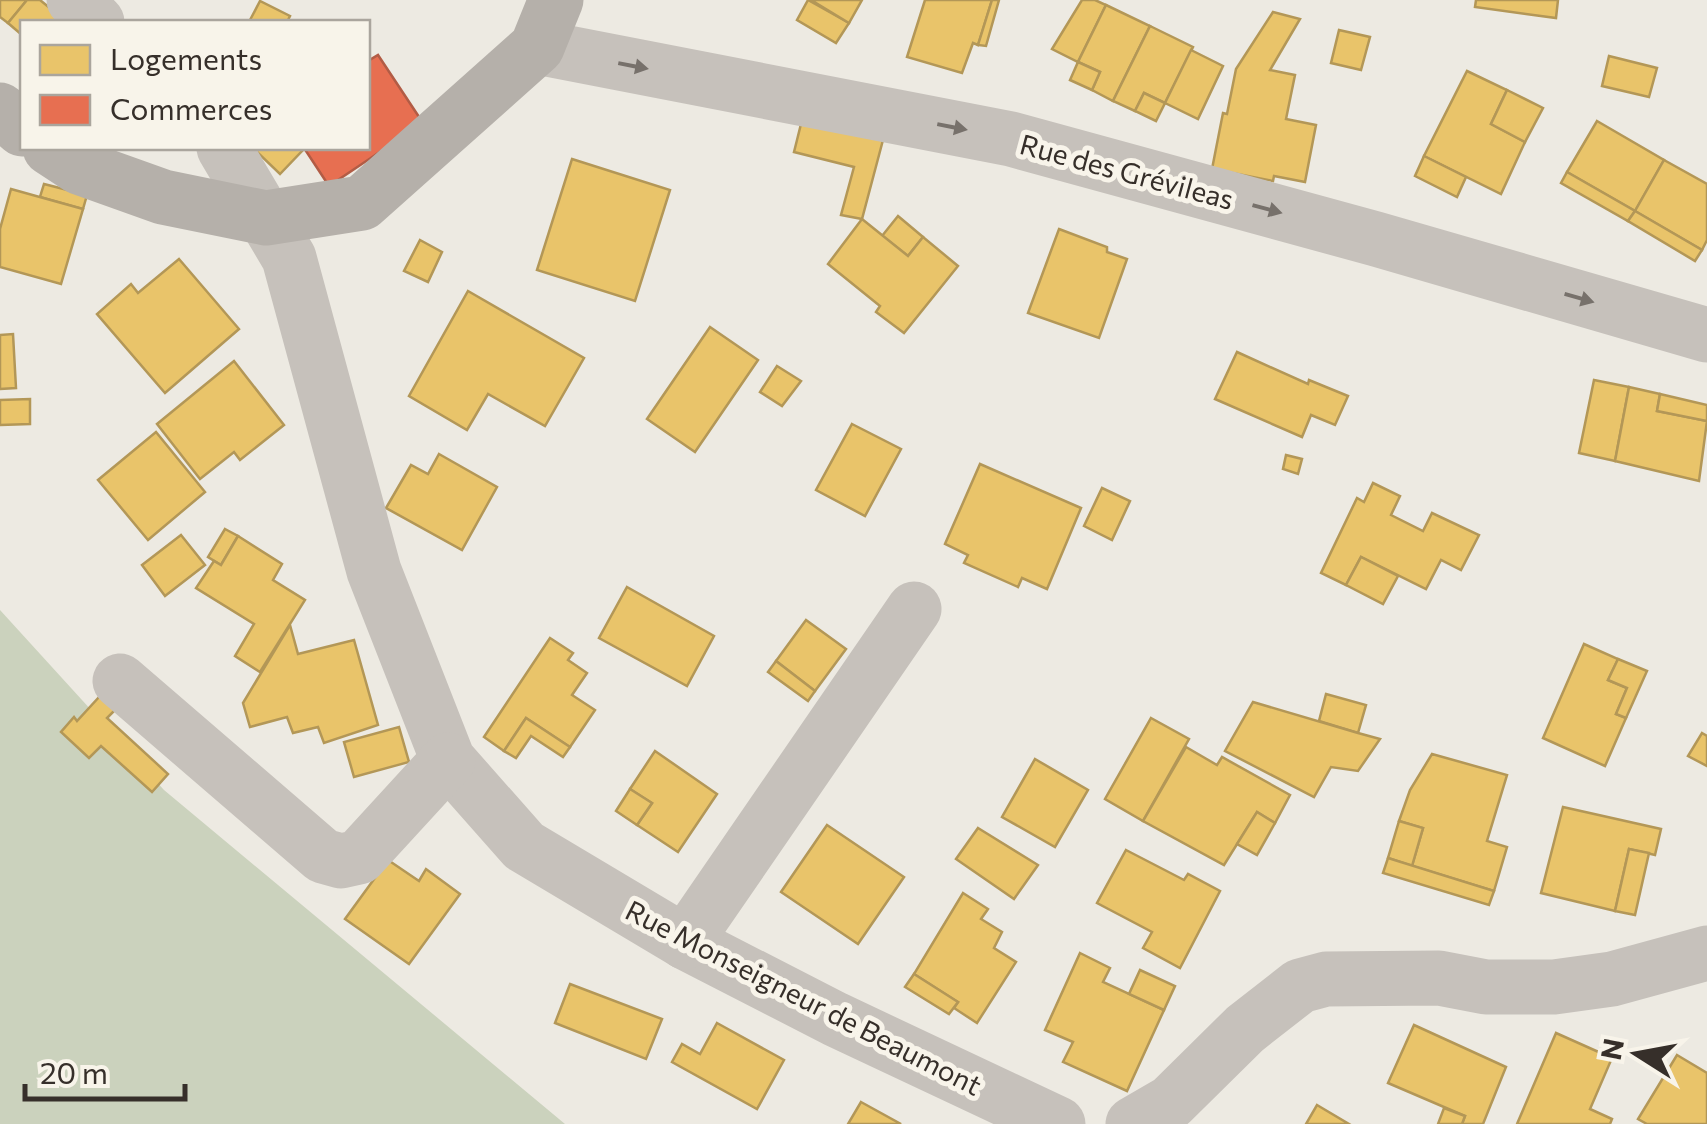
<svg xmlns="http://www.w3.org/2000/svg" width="1707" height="1124" font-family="Commissioner,sans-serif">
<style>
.green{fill:#cbd2bd}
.homes{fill:#e9c46a;stroke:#b39757;stroke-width:2.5}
.shops{fill:#e76f51;stroke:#b25c45;stroke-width:2.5}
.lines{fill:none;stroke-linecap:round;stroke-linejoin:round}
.minor{stroke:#c6c1bb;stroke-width:55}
.major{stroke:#b5b0aa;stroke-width:55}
.oneway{fill:#77716b}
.labels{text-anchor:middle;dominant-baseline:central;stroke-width:10;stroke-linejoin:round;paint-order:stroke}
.street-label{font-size:28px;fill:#362f2a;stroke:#f8f4ea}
</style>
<rect width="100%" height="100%" fill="#edeae2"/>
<polygon class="green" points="0,610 164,790 565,1124 0,1124"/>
<g class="homes">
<polygon points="0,0 27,0 8,23 0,17"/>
<polygon points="27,0 40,0 67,22 22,22 22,35 8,23"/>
<polygon points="808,0 849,23 836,43 797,20"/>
<polygon points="811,0 862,0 849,23"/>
<polygon points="925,0 992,0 978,45 973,43 962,73 907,57"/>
<polygon points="992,0 999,0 986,46 978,45"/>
<polygon points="1082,0 1095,0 1106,5 1078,62 1052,49"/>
<polygon points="1476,0 1558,0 1556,18 1475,7"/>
<polygon points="260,1 290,16 287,22 249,22"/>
<polygon points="1106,5 1150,26 1113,101 1092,90 1100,72 1078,62"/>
<polygon points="1273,12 1300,19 1270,70 1295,75 1286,119 1316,125 1305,182 1274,176 1273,181 1212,169 1223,113 1227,114 1236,69"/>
<polygon points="1150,26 1193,47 1165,103 1144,93 1135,111 1113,101"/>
<polygon points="1339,30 1370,37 1361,70 1331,63"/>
<polygon points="1191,50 1223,66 1198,119 1165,103"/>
<polygon points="1609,56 1657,68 1649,97 1602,86"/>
<polygon points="1078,62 1100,72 1092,90 1070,80"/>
<polygon points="1467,71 1507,90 1491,124 1525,142 1501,194 1424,156"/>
<polygon points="1507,90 1543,108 1525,142 1491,124"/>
<polygon points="1144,93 1165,103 1156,121 1135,111"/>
<polygon points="802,120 883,140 862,219 841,215 854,167 794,152"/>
<polygon points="1597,121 1664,160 1635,211 1567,172"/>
<polygon points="253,148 299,148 302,151 280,174"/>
<polygon points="1424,156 1466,177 1457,197 1415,176"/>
<polygon points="572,159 670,190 635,301 537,270"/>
<polygon points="1664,160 1707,184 1707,240 1702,250 1635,211"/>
<polygon points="1567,172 1635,211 1628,221 1561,183"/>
<polygon points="44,184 87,195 83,209 40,197"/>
<polygon points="11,189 83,209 61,284 0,267 0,229"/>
<polygon points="1635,211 1702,250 1695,261 1628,221"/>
<polygon points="898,216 923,237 908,256 882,236"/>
<polygon points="862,219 908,256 923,237 958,266 904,333 876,312 880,306 828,264"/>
<polygon points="1059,229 1107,247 1107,252 1127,259 1099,338 1028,313"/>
<polygon points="420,240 442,252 428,282 404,271"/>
<polygon points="179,259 239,329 165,393 97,314 131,284 138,293"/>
<polygon points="468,291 584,358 545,426 488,394 467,430 409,396"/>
<polygon points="710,327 758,360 695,452 647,419"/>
<polygon points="13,334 16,388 0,389 0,335"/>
<polygon points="1237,352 1308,384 1309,380 1348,396 1335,425 1311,415 1302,437 1215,399"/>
<polygon points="234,361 284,425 240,460 234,452 200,479 157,424"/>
<polygon points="777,366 801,381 782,406 760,392"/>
<polygon points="1594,380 1629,387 1615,461 1579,453"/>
<polygon points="1629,387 1660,394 1657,411 1707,421 1699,481 1615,461"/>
<polygon points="1660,394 1707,405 1707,421 1657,411"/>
<polygon points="30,399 30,424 0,425 0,400"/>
<polygon points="852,424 901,449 865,516 816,490"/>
<polygon points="156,432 205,492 148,540 98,480"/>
<polygon points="439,454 497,487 462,550 386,508 411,465 428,474"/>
<polygon points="1286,455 1302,459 1298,474 1283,469"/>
<polygon points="980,464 1081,508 1047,589 1022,578 1018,587 964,563 968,555 945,544"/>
<polygon points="1373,483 1400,496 1391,515 1423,531 1432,513 1479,535 1461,570 1441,560 1426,589 1361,557 1346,585 1321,573 1357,498 1364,502"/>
<polygon points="1102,488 1130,501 1112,540 1084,526"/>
<polygon points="225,529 238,536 221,565 208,557"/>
<polygon points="181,535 205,565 165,596 142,565"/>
<polygon points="238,536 282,564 273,580 305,600 260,672 235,656 254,624 196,588 214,561 221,565"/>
<polygon points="1361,557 1398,576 1383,604 1346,585"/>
<polygon points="627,587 714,636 687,686 599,638"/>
<polygon points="806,620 846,649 815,691 776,661"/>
<polygon points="290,625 298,654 354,640 378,725 324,743 318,727 293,733 287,717 250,727 243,703"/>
<polygon points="550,638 573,653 568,660 587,673 572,695 595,710 570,747 526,718 504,751 484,737"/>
<polygon points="1584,644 1618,659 1608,680 1627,688 1616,714 1626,718 1605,766 1543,738"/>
<polygon points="1618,659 1647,671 1626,718 1616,714 1627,688 1608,680"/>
<polygon points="776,661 815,691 808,701 768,672"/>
<polygon points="1326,694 1366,705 1358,733 1319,721"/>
<polygon points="100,696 115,710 107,718 168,774 152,792 101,746 89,758 61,732 74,717 77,721"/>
<polygon points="1253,702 1358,733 1380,739 1358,771 1331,767 1314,797 1225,751"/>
<polygon points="526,718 570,747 563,757 531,736 516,758 504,751"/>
<polygon points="1151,718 1189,739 1143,821 1105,799"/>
<polygon points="399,727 409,762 354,777 344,742"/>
<polygon points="1702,733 1707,736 1707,766 1688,756"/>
<polygon points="1186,747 1217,765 1222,757 1290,795 1275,823 1257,812 1224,865 1143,821"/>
<polygon points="655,751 717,794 678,852 637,825 652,803 630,789"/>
<polygon points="1432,754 1507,775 1487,841 1507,847 1494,891 1412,866 1423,828 1399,821 1410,790"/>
<polygon points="1035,759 1088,790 1055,847 1002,817"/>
<polygon points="630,789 652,803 637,825 616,811"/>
<polygon points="1563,807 1661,829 1655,855 1629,849 1615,911 1541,893"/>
<polygon points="1257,812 1275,823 1257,855 1237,844"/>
<polygon points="1399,821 1423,828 1412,866 1388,858"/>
<polygon points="827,825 904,877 858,944 781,892"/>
<polygon points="978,828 1038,865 1014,899 956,859"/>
<polygon points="1629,849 1649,853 1635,915 1615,911"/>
<polygon points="1126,850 1184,880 1188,874 1220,891 1180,968 1143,948 1152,932 1097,903"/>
<polygon points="1388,858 1494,891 1489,905 1383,873"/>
<polygon points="388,860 419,881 426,869 460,894 409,964 345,919"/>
<polygon points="963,893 988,909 981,919 1002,932 994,948 1016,962 977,1023 954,1008 958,1002 914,974"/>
<polygon points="1080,953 1110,968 1103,982 1164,1010 1127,1091 1063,1062 1073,1042 1045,1030"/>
<polygon points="1140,970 1175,986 1164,1010 1129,994"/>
<polygon points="914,974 958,1002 949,1014 905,987"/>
<polygon points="570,984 662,1019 646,1059 555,1023"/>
<polygon points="717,1023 784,1060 757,1109 672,1062 682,1044 700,1054"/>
<polygon points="1414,1025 1506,1067 1483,1124 1462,1124 1465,1116 1388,1083"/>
<polygon points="1556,1033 1612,1058 1590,1109 1612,1119 1610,1124 1517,1124"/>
<polygon points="1677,1055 1707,1073 1707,1124 1647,1124 1638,1119"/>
<polygon points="861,1102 901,1124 848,1124"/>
<polygon points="1317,1105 1349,1124 1306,1124"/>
<polygon points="1444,1108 1465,1116 1462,1124 1438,1124"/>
</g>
<polygon class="shops" points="378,55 423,123 329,186 304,148 368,148 368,61"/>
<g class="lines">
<g class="minor">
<polyline points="74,0 97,22"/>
<polyline points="537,47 1011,139 1376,239 1707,335"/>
<polyline points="224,148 289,258 374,571 448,760 524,846 685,942 835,1019 1058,1124"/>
<polyline points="120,681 323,856 341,861 359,857 448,760"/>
<polyline points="685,942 914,609"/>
<polyline points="1133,1124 1171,1102 1245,1029 1300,986 1326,979 1439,978 1486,987 1554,987 1612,979 1707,953"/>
</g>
<g class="major">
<polyline points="0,110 22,129"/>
<polyline points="50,148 79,167 163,197 266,218 362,203 537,47 556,0"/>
</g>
</g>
<defs><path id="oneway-solid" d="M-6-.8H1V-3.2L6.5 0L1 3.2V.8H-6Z" transform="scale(2.5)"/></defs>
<g class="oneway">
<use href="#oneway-solid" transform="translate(633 66) rotate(11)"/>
<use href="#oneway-solid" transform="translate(952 127) rotate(11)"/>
<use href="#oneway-solid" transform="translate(1267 209) rotate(15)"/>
<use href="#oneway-solid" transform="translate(1579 298) rotate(16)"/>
</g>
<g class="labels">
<g class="street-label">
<text transform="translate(1127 171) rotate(15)">Rue des Grévileas</text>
<text transform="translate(804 997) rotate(27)">Rue Monseigneur de Beaumont</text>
</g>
</g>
<rect x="20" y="20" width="350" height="130" fill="#f8f4ea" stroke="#aaa59d" stroke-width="2.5"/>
<rect x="40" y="45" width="50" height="30" fill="#e9c46a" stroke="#aaa59d" stroke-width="2.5"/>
<text x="110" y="70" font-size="30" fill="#362f2a">Logements</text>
<rect x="40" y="95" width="50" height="30" fill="#e76f51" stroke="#aaa59d" stroke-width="2.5"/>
<text x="110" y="120" font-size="30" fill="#362f2a">Commerces</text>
<g transform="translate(1637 1054) rotate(281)" stroke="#f8f4ea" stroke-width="8" paint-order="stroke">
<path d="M0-8L18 38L0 25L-18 38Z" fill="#362f2a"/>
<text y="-15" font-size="28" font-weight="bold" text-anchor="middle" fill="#362f2a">N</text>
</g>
<path d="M25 1084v15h160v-15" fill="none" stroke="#362f2a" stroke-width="5"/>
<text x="40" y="1084" font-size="30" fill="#362f2a" stroke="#f8f4ea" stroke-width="8" paint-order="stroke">20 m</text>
</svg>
